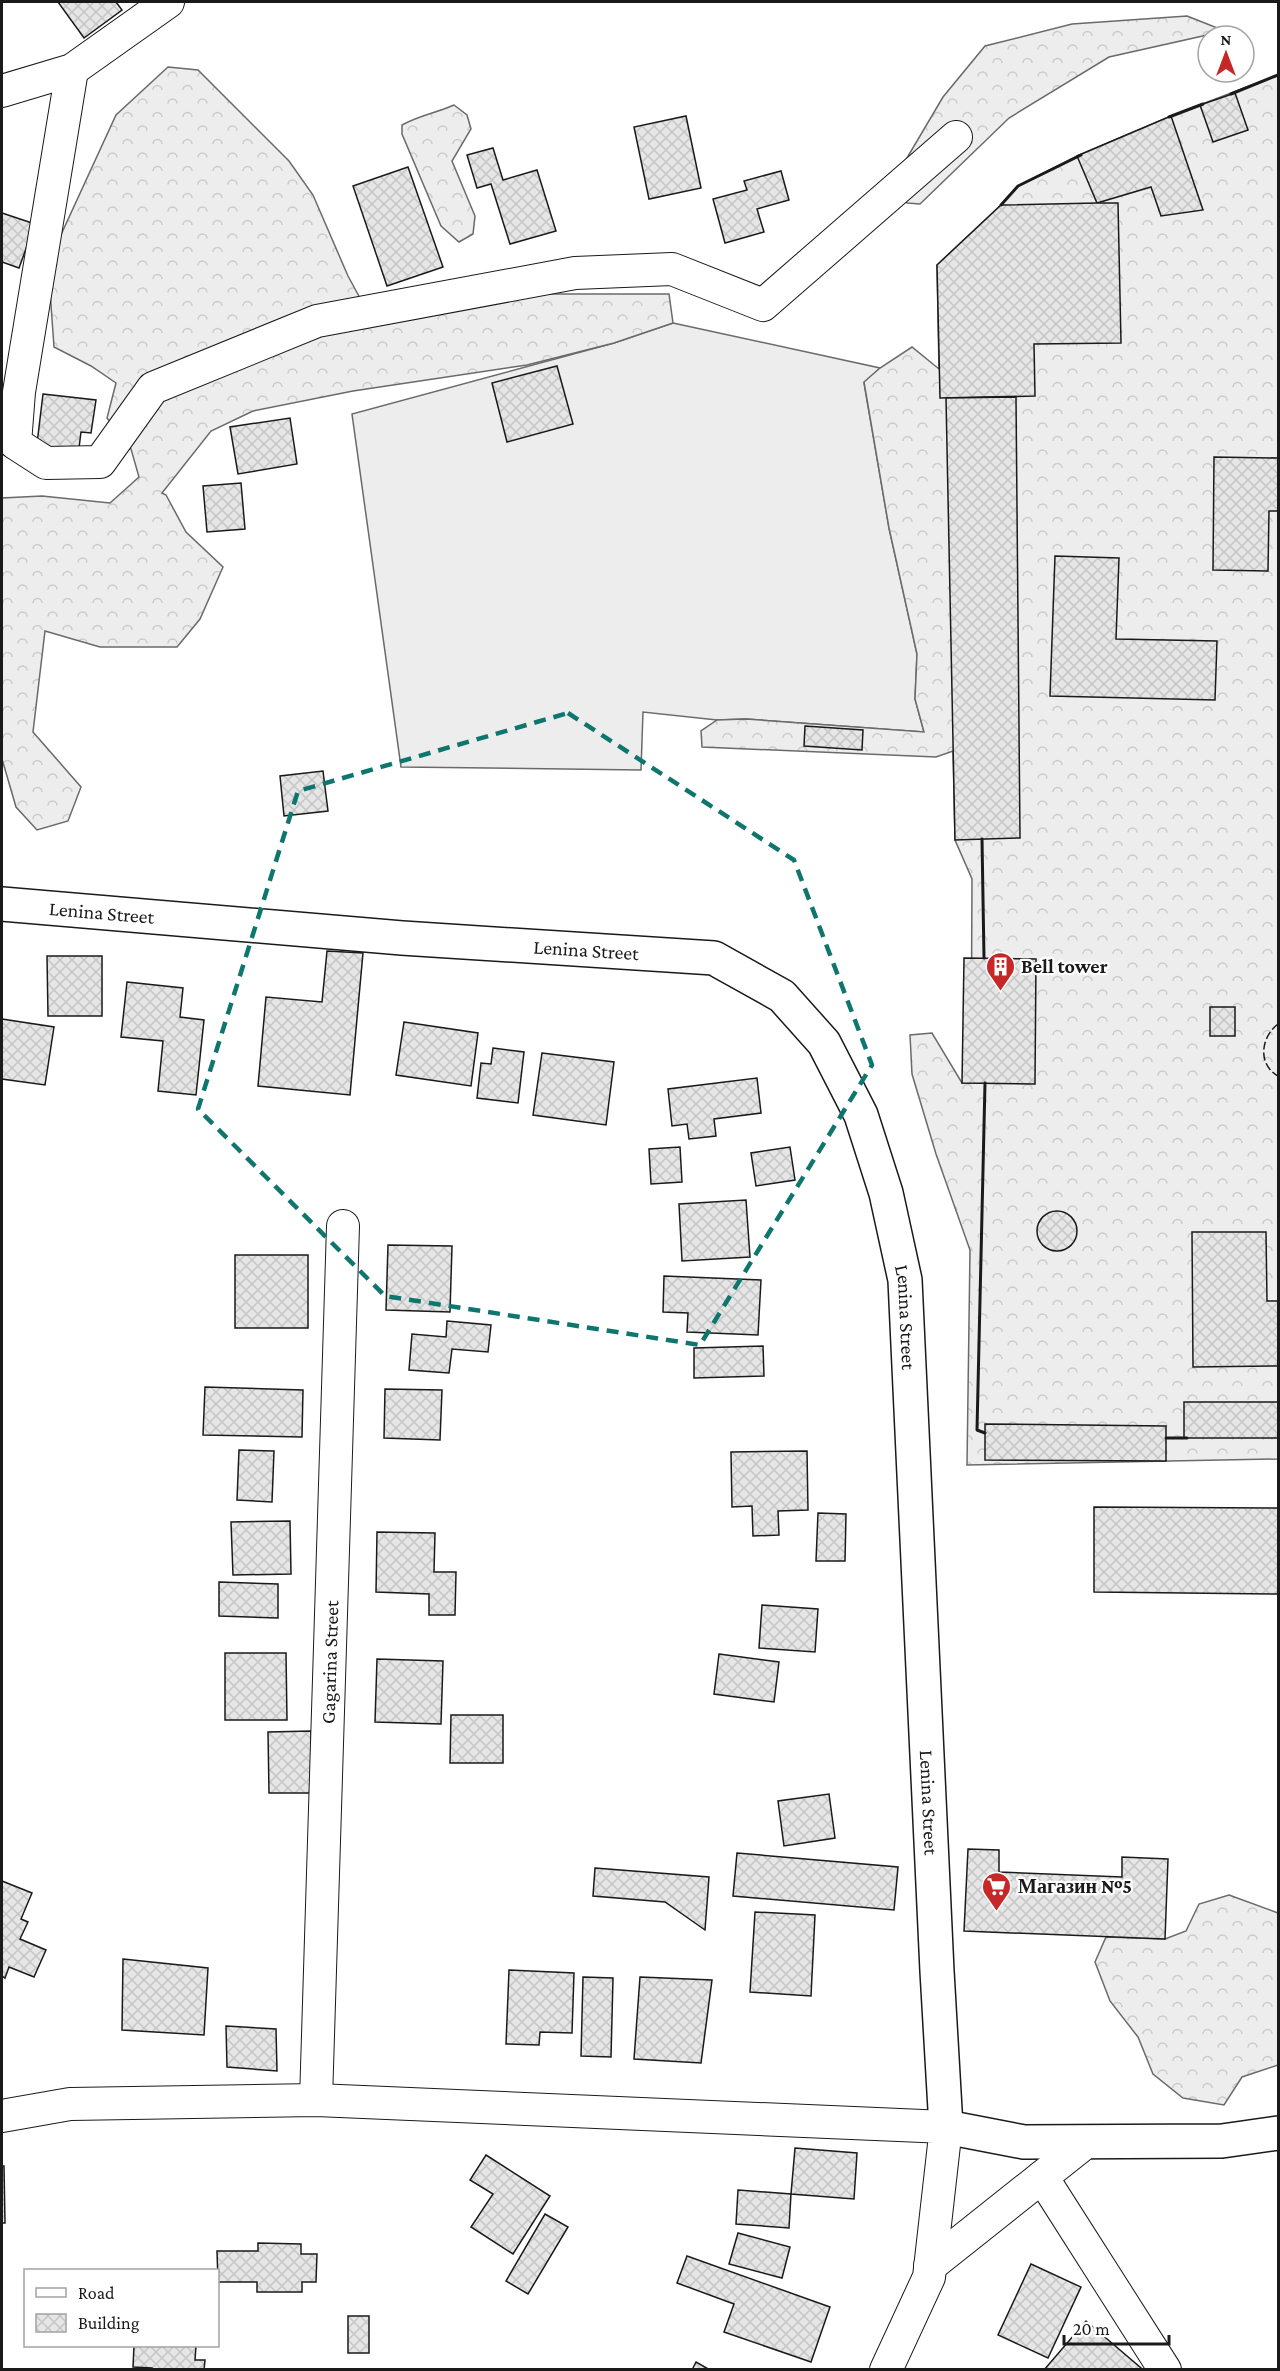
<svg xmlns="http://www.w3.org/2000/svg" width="1280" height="2371" font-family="'Crimson Pro',serif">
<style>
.grass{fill:#ededed;stroke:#6a6a6a;stroke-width:1.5}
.forest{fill:url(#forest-crowns);stroke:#6a6a6a;stroke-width:1.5}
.building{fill:url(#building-cross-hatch);stroke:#1a1a1a;stroke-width:1.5}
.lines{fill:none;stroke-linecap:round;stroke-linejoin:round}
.minor-casing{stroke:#1a1a1a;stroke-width:34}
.secondary-casing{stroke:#1a1a1a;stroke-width:36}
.minor{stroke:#fff;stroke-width:32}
.secondary{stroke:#fff;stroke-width:33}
.fence{stroke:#1a1a1a;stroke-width:1.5;stroke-dasharray:8 3;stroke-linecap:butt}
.wall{stroke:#1a1a1a;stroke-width:3}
.marked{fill:none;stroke:#0f766e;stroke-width:4.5;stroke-dasharray:12 8;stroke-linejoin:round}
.labels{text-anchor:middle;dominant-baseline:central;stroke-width:4.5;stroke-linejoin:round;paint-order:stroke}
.street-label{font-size:20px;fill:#1a1a1a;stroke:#fff}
.poi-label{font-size:20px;font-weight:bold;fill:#1a1a1a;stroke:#fff;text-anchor:start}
</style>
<defs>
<pattern id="forest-crowns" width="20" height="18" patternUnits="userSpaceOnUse" patternTransform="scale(1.5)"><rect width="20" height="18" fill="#ededed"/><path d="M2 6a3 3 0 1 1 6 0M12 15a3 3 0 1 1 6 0" fill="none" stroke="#cbcbcb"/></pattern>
<pattern id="building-cross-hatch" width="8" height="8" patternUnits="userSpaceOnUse" patternTransform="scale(1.5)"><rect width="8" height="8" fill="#e6e6e6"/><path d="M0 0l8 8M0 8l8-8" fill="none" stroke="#c5c5c5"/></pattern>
</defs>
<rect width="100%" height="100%" fill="#fff"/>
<polygon class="grass" points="673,323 880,368 864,383 889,528 917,654 915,699 924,732 746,719 717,720 643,712 641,770 401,767 352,414 614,343"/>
<g class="forest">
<polygon points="1187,16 1225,31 1109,57 1009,118 920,204 907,203 891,185 943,97 985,46 1072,24"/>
<polygon points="168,67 198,70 289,161 313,195 348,276 366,309 522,294 669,294 673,323 614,343 527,365 353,391 253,411 211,431 162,493 166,495 186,532 223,567 200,619 177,647 100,647 45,631 33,732 81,787 68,821 37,830 16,807 2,759 2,498 42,496 110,503 139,477 131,449 107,418 116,383 91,366 54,347 48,263 116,115"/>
<polygon points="1278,75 1278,1459 967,1465 970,1250 936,1154 912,1074 910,1035 932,1033 962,1083 971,1083 972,879 955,840 953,751 936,757 702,747 701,731 717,720 746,719 924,732 915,699 917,654 889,528 864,382 880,368 912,347 939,369 937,265 1001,205 1018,186 1077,156 1171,116"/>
<path d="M454,105L467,115L471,129L452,161L475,216L473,234L459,242L441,226L402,134V125C420,115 436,113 454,105Z"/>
<polygon points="1229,1895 1278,1913 1278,2065 1242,2077 1224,2105 1183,2098 1153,2074 1138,2037 1110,2001 1095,1962 1106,1937 1165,1939 1186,1931 1199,1904"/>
</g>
<g class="building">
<polygon points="58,2 116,2 122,10 84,38"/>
<polygon points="1235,93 1248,130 1213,142 1200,105"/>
<polygon points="686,116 701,188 649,199 634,127"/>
<polygon points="1171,116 1203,210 1161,216 1151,187 1097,203 1077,156"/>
<polygon points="493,148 503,180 537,170 556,231 510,244 491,184 477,188 467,155"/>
<polygon points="408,167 443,267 387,286 353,186"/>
<polygon points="781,171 789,200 757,209 764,232 725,243 713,199 747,190 744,181"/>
<polygon points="1097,203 1118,203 1121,343 1034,344 1035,396 940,398 937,265 1001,205"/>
<polygon points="2,213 35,224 19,268 2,262"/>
<polygon points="557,366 573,424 507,442 492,383"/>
<polygon points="43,394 96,400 91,433 81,432 78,456 36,452"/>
<polygon points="1016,397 1020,838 955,840 946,398"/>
<polygon points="290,418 297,464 238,474 230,427"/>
<polygon points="1214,457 1278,458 1278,511 1269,511 1268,571 1213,570"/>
<polygon points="241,483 245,529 207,532 203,486"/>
<polygon points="1055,556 1119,558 1116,639 1217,641 1215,700 1050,696"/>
<polygon points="805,726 863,730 862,750 804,746"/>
<polygon points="323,771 328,811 284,816 280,776"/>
<polygon points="327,951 363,953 350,1095 258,1086 266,997 322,1002"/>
<polygon points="47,956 102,956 102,1016 48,1016"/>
<polygon points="964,958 1036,959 1035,1084 962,1083"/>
<polygon points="127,982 183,988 180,1017 204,1020 196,1095 158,1091 163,1041 121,1037"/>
<rect x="1210" y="1007" width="25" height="29"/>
<polygon points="2,1019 54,1027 45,1085 2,1079"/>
<polygon points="404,1022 478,1033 471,1086 396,1075"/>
<polygon points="493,1048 524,1052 518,1103 477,1098 481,1063 491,1064"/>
<polygon points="542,1053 614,1062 606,1125 533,1115"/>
<polygon points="757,1078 761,1113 714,1119 716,1136 689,1139 687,1124 672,1126 668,1089"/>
<polygon points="680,1147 682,1182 651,1184 649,1149"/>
<polygon points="790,1147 795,1180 756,1186 751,1153"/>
<polygon points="746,1200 750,1257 682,1261 679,1204"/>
<circle cx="1057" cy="1231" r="20"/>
<polygon points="1192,1232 1266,1232 1267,1301 1278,1301 1278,1366 1193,1367"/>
<polygon points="388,1245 452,1246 450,1312 386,1310"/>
<rect x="235" y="1255" width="73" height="73"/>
<polygon points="664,1276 761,1280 758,1335 687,1332 688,1313 663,1312"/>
<polygon points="447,1321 491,1325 488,1352 452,1349 449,1373 409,1370 412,1334 446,1337"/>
<polygon points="763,1346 764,1376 694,1378 694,1348"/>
<polygon points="205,1387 303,1390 302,1437 203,1435"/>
<polygon points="385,1389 442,1390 440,1440 384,1438"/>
<rect x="1184" y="1402" width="94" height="36"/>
<polygon points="985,1424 1166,1426 1166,1461 985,1460"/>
<polygon points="239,1450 274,1451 272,1502 237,1500"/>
<polygon points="807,1451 808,1510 778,1511 779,1535 753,1536 752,1506 732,1507 731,1452"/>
<polygon points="1094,1507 1278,1508 1278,1594 1094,1592"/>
<polygon points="818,1513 846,1514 845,1561 816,1561"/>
<polygon points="290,1521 291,1574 233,1575 231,1522"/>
<polygon points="377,1532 435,1533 434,1572 456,1572 455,1615 429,1615 429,1594 376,1592"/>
<polygon points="219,1582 278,1584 278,1618 219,1616"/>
<polygon points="762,1605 818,1609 815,1652 759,1648"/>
<polygon points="225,1653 286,1653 287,1720 225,1720"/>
<polygon points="719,1654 779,1662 774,1702 714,1694"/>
<polygon points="377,1659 443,1661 441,1724 375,1722"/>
<polygon points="451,1715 503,1715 503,1763 450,1763"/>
<polygon points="311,1731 312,1793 269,1793 268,1732"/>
<polygon points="829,1794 835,1838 784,1846 778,1801"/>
<polygon points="968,1849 999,1850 999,1872 1122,1877 1122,1857 1168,1859 1165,1939 964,1931"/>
<polygon points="737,1853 898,1867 894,1910 733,1896"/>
<polygon points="595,1868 709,1877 705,1930 665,1902 593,1896"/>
<polygon points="2,1881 32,1893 21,1919 28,1922 20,1939 46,1950 34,1977 9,1967 5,1978 2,1976"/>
<polygon points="755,1912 815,1915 811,1996 750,1992"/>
<polygon points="123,1959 208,1968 204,2035 122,2030"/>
<polygon points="509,1970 574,1973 572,2033 540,2032 539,2045 506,2044"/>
<polygon points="583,1977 613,1978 611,2057 581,2056"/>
<polygon points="640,1977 712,1980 701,2063 634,2059"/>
<polygon points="226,2026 276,2029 277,2071 227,2067"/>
<polygon points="795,2148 857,2153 854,2199 791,2194"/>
<polygon points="486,2155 550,2196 513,2254 471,2227 493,2194 470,2180"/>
<polygon points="2,2166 4,2166 5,2223 2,2223"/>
<polygon points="738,2190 791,2194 789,2228 736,2224"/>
<polygon points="545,2214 568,2227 528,2294 506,2281"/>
<polygon points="738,2233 790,2247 782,2278 729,2264"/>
<polygon points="258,2243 301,2244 301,2254 317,2254 316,2282 302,2282 302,2292 257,2292 257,2282 218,2282 217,2251 258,2251"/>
<polygon points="687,2256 830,2307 811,2362 724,2332 734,2304 677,2283"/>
<polygon points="1031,2264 1081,2287 1048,2358 998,2335"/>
<rect x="348" y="2316" width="21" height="37"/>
<polygon points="1086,2321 1141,2368 1140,2370 1044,2370"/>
<polygon points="134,2346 196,2346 195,2360 205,2360 204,2370 152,2370 152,2368 133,2367"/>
<polygon points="696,2362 710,2370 692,2370"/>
</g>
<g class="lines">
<defs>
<g id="minor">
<polyline points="72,70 19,392 15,443 46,463 100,462 153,388 317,321 575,273 672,269 763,305 956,137"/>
<polyline points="2,91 72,70 168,2"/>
<path id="s1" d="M316,2100L343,1226"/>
<polyline points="2,2116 70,2104 316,2100 946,2127 929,2277 886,2370"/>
<polyline points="1042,2177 1165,2370"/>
<polyline points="930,2266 1086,2142"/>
</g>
<g id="secondary">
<path id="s2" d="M2,904L402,938L714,958L782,996L824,1043L861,1115L886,1193L905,1280L937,1971L946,2127L1024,2142L1222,2141L1278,2133"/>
</g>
</defs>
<use href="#minor" class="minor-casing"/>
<use href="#secondary" class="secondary-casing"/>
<use href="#minor" class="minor"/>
<use href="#secondary" class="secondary"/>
<path class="fence" d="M1278,1024C1261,1037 1257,1064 1278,1076"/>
<g class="wall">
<polyline points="1231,94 1278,75"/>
<polyline points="1169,117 1203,104"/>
<polyline points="1001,205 1018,186 1081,155"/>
<polyline points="982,839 984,958"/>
<polyline points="985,1083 977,1430 985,1433"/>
<polyline points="1166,1438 1187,1438"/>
</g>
</g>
<path class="marked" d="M568,713L794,860L872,1065L700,1345L385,1296L198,1109L298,791Z"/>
<defs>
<symbol id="building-pin" viewBox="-11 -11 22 30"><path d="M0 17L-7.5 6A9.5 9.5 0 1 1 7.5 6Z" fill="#c62828" stroke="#fff"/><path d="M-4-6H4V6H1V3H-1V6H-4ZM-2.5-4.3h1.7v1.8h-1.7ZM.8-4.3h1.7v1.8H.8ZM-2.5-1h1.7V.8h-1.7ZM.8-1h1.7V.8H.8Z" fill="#fff"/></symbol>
<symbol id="supermarket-pin" viewBox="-11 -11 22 30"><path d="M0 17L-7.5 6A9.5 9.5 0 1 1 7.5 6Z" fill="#c62828" stroke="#fff"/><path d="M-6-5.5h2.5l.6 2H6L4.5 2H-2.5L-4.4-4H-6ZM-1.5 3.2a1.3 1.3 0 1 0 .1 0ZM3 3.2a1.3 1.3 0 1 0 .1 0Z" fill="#fff"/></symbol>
</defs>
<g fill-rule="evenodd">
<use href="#building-pin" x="984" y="950" width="33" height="45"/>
<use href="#supermarket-pin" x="980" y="1870" width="33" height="45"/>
</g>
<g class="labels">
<g class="street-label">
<text stroke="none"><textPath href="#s2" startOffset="100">Lenina Street</textPath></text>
<text stroke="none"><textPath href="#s2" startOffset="586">Lenina Street</textPath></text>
<text stroke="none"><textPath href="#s2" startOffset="1144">Lenina Street</textPath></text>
<text stroke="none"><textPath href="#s1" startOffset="438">Gagarina Street</textPath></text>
<text stroke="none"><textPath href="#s2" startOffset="1630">Lenina Street</textPath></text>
</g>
<g class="poi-label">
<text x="1021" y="966">Bell tower</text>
<text x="1018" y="1886">Магазин №5</text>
</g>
</g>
<rect width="1280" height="2371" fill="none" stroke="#1a1a1a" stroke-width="6"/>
<rect x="24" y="2269" width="195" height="78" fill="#ffffff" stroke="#a3a3a3" stroke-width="1.5"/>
<rect x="36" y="2288" width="30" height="9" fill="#ffffff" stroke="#a3a3a3" stroke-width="1.5"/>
<text x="78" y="2299" font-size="18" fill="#1a1a1a">Road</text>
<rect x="36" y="2314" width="30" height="18" fill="url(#building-cross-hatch)" stroke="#a3a3a3" stroke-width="1.5"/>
<text x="78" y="2329" font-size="18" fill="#1a1a1a">Building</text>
<g transform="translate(1226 54)"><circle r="28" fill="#ffffff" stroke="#a3a3a3" stroke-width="1.5"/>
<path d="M0-4.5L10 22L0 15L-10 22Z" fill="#c62828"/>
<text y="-9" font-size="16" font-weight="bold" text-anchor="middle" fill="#1a1a1a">N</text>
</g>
<path d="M1064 2335v9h105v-9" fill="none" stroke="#1a1a1a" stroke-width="3"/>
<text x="1073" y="2335" font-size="18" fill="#1a1a1a" stroke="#ffffff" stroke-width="4.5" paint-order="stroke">20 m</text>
</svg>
